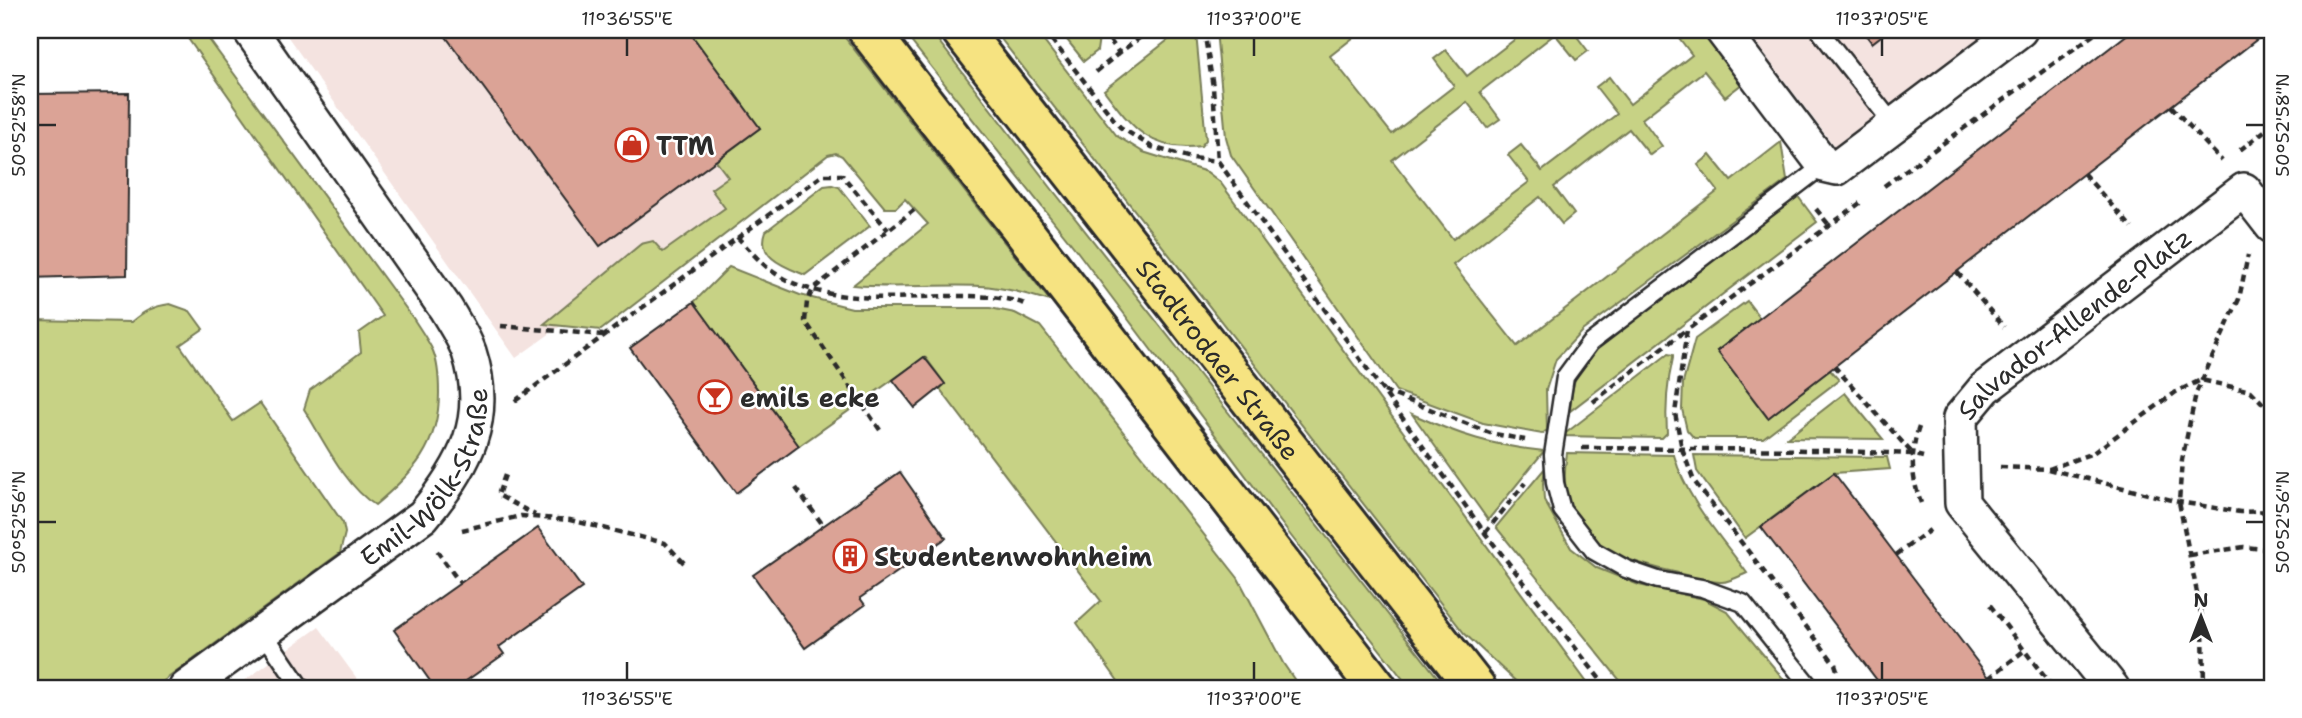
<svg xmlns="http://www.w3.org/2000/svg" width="2302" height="718" font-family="'Shantell Sans',sans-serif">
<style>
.built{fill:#f4e3e0}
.green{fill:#c7d285;stroke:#797e58;stroke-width:2}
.building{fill:#dba396;stroke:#2b2b2b;stroke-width:2}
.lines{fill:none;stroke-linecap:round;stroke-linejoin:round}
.service-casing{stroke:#2b2b2b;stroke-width:21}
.minor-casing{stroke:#2b2b2b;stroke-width:38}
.primary-casing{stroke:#2b2b2b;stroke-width:44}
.path{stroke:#2b2b2b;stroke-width:4.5;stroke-dasharray:7 5;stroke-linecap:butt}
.service{stroke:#fff;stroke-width:16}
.minor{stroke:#fff;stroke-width:33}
.primary{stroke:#f6e381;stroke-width:38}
.ticks{fill:none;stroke:#2b2b2b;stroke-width:2.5}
.labels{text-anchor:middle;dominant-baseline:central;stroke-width:5;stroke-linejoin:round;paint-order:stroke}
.poi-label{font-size:26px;font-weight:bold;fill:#2b2b2b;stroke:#fff;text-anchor:start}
.street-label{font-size:26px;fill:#2b2b2b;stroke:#fff}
.neatline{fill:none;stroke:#2b2b2b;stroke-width:2.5}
.ticks-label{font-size:18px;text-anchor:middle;fill:#2b2b2b}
</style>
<rect width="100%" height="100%" fill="#fff"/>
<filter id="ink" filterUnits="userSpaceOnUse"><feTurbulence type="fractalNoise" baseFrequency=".0143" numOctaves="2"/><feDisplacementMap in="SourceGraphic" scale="14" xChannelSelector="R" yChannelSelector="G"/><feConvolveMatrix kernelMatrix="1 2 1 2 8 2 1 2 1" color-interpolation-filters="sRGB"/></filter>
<g filter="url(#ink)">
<g class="built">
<polygon points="283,30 802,30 863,109 516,358"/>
<polygon points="1746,30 2006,30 1841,155"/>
<polygon points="319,627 364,688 234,688"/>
</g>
<g class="green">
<path d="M182,30H202L413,318C420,329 428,340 433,351C438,363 439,380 439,393C439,446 413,473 375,505C345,486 323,439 304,409L310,390L361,352L359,333L383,316Z"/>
<path d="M688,30H839L1050,301C1027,294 1004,287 980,286C937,284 895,289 853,285L928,224L905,199L896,208H885L842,156L836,153L828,155L601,330L544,324L641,244L653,241L663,252L725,208L711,189L728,177L716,161L760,128Z"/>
<polygon points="902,30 930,30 1052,189 1446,688 1410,688 1291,536 1077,251"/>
<polygon points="994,30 1035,30 1117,136 1143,152 1207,172 1220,182 1591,688 1523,688 1464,633"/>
<polygon points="1059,30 1093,30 1099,37 1097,51 1084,61"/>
<path d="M1181,30H1192L1196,33L1206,140L1201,146C1150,153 1131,126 1104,90Z"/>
<polygon points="1216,30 1363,30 1330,56 1392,134 1454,86 1434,59 1446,50 1467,76 1527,30 1572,30 1588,51 1576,60 1555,34 1480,92 1500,119 1487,128 1467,102 1392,160 1453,239 1529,182 1508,155 1521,145 1542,171 1617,114 1596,87 1609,77 1630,104 1692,55 1673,30 1707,30 1747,80 1725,97 1704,71 1642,119 1662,146 1650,155 1629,129 1554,187 1574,214 1562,224 1540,197 1453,265 1517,346 1718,191 1698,165 1710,155 1731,181 1781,142 1787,180 1582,331 1556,359 1546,390 1547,430 1542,434 1483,423 1396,391 1231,155 1226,137"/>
<path d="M832,185L839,187L870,226L805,275C786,267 756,258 766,231L824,186Z"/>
<path d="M1797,195L1817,222L1570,411C1572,381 1576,369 1596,347Z"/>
<polygon points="729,267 800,295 852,308 990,308 1015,313 1040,326 1238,578 1283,663 1300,688 1123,688 1077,623 1101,601 940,389 945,384 925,357 799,446 694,302"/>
<polygon points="1747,301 1760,318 1717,351 1767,417 1830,370 1839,380 1763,438 1694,438 1687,430 1682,409 1683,383 1695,339"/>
<path d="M170,304L190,311L203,329L180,345L233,421L260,403L343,523L345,533L340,553L154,688H30V320L131,322C144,311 154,306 170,304Z"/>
<path d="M1668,354L1673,355V358C1667,383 1665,406 1667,433L1662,438L1562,436Z"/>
<polygon points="1845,393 1883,439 1787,438"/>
<path d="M1412,414C1459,435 1493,446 1544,451L1488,520Z"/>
<path d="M1567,453L1674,455C1686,499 1720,536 1747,573C1740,576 1729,582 1722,582C1707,583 1688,575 1674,572C1606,557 1553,534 1567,453Z"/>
<polygon points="1694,455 1887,457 1890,469 1834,473 1745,538 1697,471"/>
<polygon points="1545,468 1543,483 1544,500 1571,548 1597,568 1639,585 1704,599 1727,611 1791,688 1626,688 1496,527"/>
</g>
<g class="building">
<polygon points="441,30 688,30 760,128 600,246"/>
<polygon points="1862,30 1889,30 1872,43"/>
<polygon points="2133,30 2255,30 2260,37 1768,418 1717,351"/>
<polygon points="129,93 127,275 30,278 30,94"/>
<polygon points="694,302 799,446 736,493 630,348"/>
<polygon points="924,357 945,384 915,408 893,380"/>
<polygon points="900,472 946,538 860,598 865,605 805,648 753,575"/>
<polygon points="1834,473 1896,555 1997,688 1883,688 1761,527"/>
<polygon points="538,528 582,588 499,647 504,654 456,688 435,688 394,630"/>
</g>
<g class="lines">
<defs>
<g id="service">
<polyline points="1819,30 1894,125"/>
<polyline points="263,632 301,688"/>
<polyline points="1811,688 1743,603 1702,588 1658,580 1626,569 1594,551 1562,510 1555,483 1553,455 1565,377 1590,343 1824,165"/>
</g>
<g id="minor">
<polyline points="1722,30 1824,165 1837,168 2020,30"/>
<path id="s1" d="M186,688L423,516C465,466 491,419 469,352C464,337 454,323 446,309L250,30"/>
<path id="s2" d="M2112,688L1962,503L1960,418L1985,388L2244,190L2272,226"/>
</g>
<g id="primary">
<polyline points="868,30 1377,688"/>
<path id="s3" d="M961,30L1476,688"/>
</g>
</defs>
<use href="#service" class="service-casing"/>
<use href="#minor" class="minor-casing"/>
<use href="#primary" class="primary-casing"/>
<g class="path">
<polyline points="1044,30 1120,127 1152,147 1191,158 1218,161"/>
<polyline points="1103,30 1119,53 1150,30"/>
<polyline points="1204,30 1213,87 1218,161 1485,533 1607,688"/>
<polyline points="1096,72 1119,53"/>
<polyline points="2171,106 2222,161"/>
<polyline points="2240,150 2272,125"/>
<polyline points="2084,174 2132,228"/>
<polyline points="1884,186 2100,30"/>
<polyline points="1816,209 1829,225"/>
<path d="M737,237C747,247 757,259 768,268C814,305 889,298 945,296C971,296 1001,295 1025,304"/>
<polyline points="1957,272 2004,327"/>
<polyline points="501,326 603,335"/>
<polyline points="1834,366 1912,453"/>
<polyline points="1384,391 1490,433 1525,440"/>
<polyline points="515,401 823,175 842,175 888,230"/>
<polyline points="1593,402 1686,330"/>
<path d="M1919,427C1910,453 1911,477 1921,503"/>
<polyline points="880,430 805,321 807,302 813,289 914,210"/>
<polyline points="1582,448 1818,450 1912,454 1923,457"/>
<polyline points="2000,467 2048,469 2179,502 2240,512 2272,511"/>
<polyline points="2049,469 2093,453 2176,392 2201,380 2251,391 2272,413"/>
<polyline points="505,475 498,495 535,515"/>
<polyline points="796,488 823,525"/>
<polyline points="462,530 521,516 570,520 665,543 686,565"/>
<polyline points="1485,533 1525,483"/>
<polyline points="437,551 460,583"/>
<polyline points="1896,555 1930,530"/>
<polyline points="2190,555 2244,547 2272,550"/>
<polyline points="1990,605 2053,688"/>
<polyline points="1837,670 1835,664 1694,481 1682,449 1675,413 1687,330 1860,203"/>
<polyline points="1989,678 2025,650"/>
<polyline points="2204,688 2203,623 2179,502 2182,460 2196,393 2239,299 2248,255"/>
</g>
<use href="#service" class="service"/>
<use href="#minor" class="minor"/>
<use href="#primary" class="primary"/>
</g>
</g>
<path class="ticks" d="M627,38V56M1254,38V56M1882,38V56M38,125H56M2246,125H2264M38,522H56M2246,522H2264M627,662V680M1254,662V680M1882,662V680"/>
<defs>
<symbol id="shop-ring" viewBox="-11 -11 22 22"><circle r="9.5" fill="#fff" stroke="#c8321e" stroke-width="1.5"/><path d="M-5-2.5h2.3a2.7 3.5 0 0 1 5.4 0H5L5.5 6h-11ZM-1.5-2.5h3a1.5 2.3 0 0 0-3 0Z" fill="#c8321e"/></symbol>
<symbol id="bar-ring" viewBox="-11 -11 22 22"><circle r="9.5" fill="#fff" stroke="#c8321e" stroke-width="1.5"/><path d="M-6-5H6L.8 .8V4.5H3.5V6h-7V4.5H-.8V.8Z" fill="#c8321e"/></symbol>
<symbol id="building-ring" viewBox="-11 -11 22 22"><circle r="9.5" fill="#fff" stroke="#c8321e" stroke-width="1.5"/><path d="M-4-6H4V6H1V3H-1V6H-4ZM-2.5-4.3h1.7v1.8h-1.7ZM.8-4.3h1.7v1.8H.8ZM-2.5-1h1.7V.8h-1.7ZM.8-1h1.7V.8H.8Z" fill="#c8321e"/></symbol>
</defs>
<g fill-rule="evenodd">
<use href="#shop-ring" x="613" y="126" width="38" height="38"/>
<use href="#bar-ring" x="696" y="378" width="38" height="38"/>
<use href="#building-ring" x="831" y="537" width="38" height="38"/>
</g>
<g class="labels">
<g class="poi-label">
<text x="656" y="145">TTM</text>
<text x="740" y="397">emils ecke</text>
<text x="874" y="556">Studentenwohnheim</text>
</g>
<g class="street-label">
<text stroke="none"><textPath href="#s2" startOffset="472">Salvador-Allende-Platz</textPath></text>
<text stroke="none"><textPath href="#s3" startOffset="418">Stadtrodaer Straße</textPath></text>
<text stroke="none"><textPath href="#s1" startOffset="327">Emil-Wölk-Straße</textPath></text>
</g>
</g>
<rect width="2302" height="718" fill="none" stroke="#fff" stroke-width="77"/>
<g transform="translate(2201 617)" stroke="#ffffff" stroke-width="5" paint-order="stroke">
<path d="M0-5L12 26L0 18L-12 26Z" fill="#2b2b2b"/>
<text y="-10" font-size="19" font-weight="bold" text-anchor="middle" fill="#2b2b2b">N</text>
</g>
<rect x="38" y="38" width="2226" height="642" class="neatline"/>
<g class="ticks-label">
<text x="627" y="25">11°36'55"E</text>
<text x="1254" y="25">11°37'00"E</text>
<text x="1882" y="25">11°37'05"E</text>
<text transform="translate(19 125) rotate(-90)" y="6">50°52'58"N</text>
<text transform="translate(2283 125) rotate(-90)" y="6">50°52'58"N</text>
<text transform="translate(19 522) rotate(-90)" y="6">50°52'56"N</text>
<text transform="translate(2283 522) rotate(-90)" y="6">50°52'56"N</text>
<text x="627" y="705">11°36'55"E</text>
<text x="1254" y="705">11°37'00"E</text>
<text x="1882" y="705">11°37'05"E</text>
</g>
</svg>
